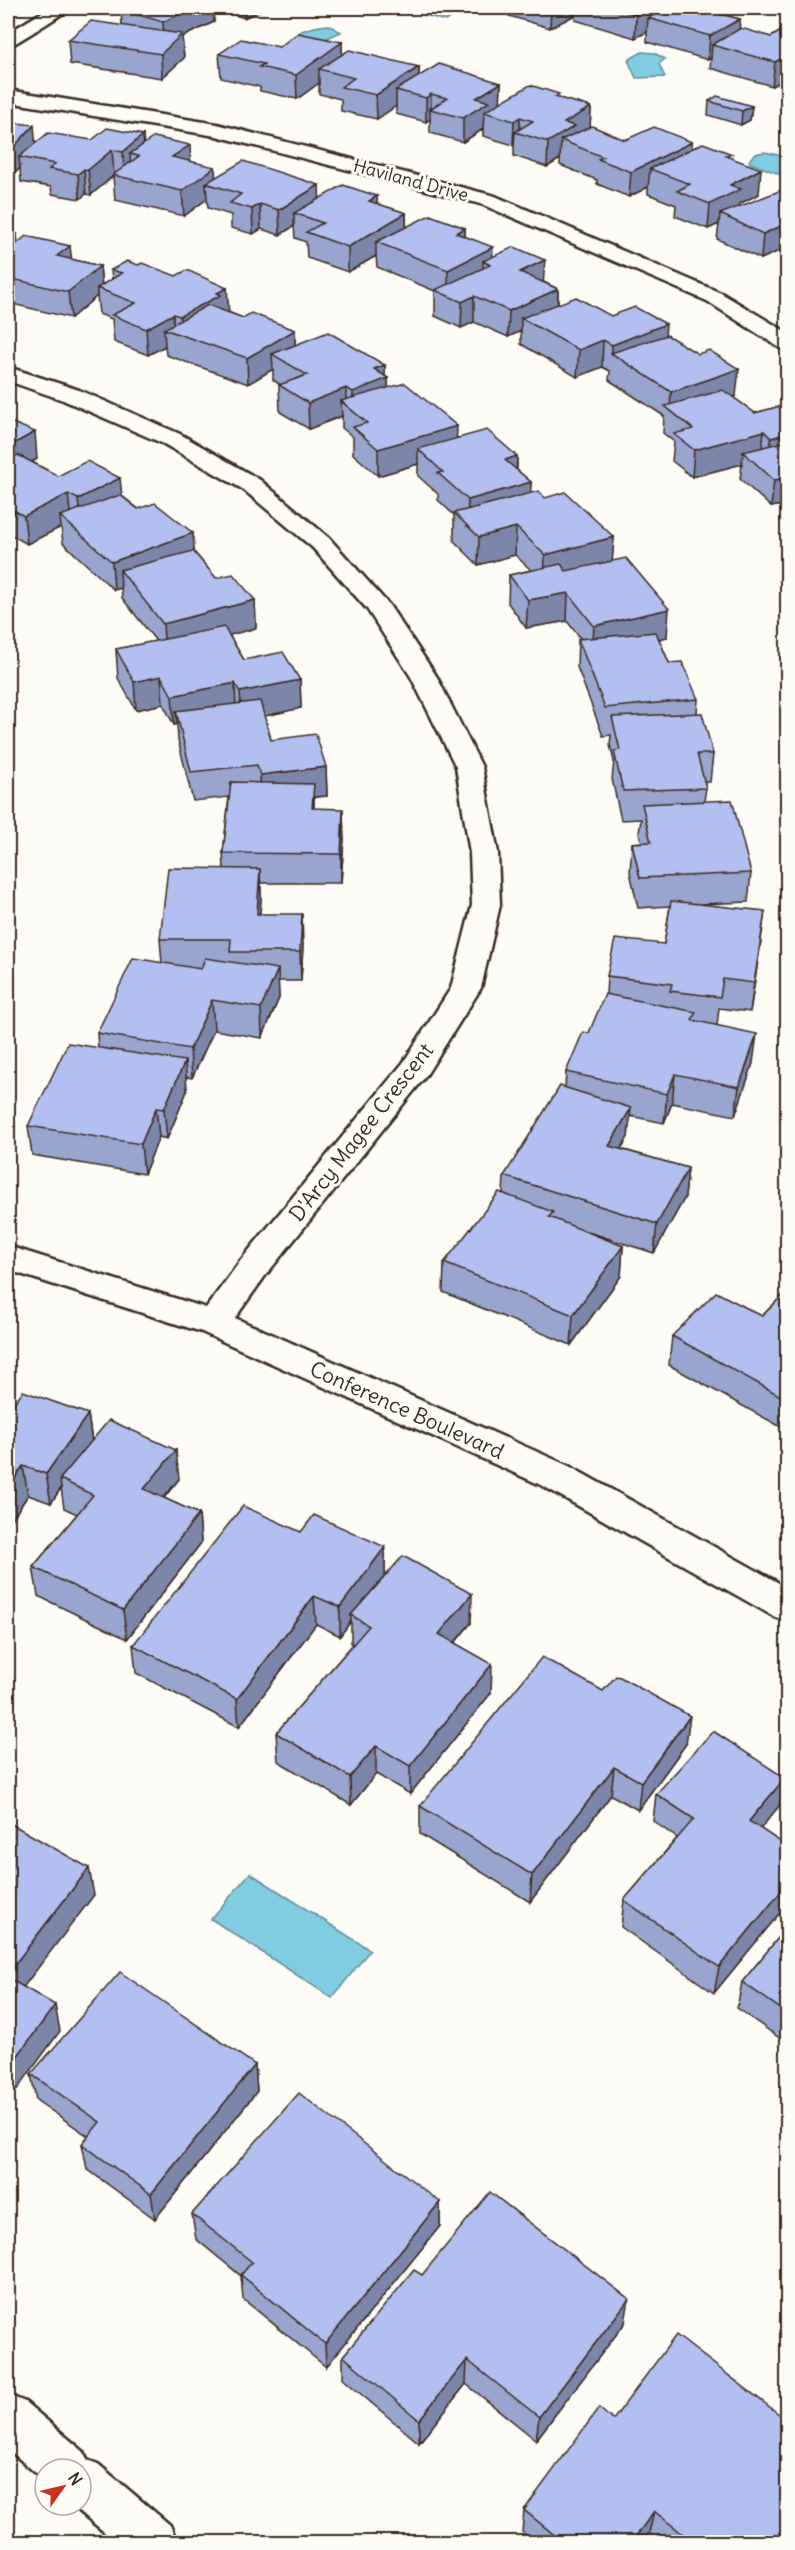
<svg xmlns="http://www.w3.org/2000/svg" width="795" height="2550" font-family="Delius,sans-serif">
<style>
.water{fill:#81cce1;stroke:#658b93;stroke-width:1.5}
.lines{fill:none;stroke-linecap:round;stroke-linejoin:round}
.minor-casing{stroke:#3b2a1e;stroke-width:5}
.minor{fill:#fdfcf7;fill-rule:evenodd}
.wall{fill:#98a5ce;stroke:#3b2a1e;stroke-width:1.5}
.shaded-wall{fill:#7c86a8;stroke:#3b2a1e;stroke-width:1.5}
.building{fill:#b1c0f0;stroke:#3b2a1e;stroke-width:1.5}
.labels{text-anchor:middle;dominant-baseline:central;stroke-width:6;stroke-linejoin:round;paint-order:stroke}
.far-street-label{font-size:18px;fill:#3b2a1e;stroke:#fdfcf7}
.street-label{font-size:21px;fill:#3b2a1e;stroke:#fdfcf7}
</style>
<rect width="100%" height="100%" fill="#fdfcf7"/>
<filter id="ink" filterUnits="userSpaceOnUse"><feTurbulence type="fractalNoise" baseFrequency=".0167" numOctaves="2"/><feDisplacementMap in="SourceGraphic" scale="12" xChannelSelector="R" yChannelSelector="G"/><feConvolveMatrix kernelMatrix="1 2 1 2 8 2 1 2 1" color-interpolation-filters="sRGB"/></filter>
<g filter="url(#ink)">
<g class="water">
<polygon points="401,8 447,8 462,12 445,21"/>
<path d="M328,25L341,32L323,40L289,45C295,29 312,27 328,25Z"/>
<polygon points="642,52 654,53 665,59 659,64 665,77 636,78 628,60"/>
<polygon points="765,152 787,157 787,177 750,163 749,161 754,154"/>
<polygon points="250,1873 370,1950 332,1998 211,1919"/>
</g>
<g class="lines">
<defs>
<g id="minor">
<path d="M49,8H70C66,12 12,46 8,47V33Z"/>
<polygon points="777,8 788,8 788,13 779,12"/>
<polygon points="8,90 217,124 495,196 721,293 788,333 788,349 780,348 707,301 481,204 216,136 8,102"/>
<polygon points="8,367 79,390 180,434 260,480 329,538 389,605 437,677 482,767 498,853 500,905 481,988 425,1077 265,1276 235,1318 569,1466 788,1588 788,1621 775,1617 543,1486 202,1332 8,1270 8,1246 206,1308 241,1260 403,1063 451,988 472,905 470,853 456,767 411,677 367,609 313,548 244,490 164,444 63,400 8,381"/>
<polygon points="8,2395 25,2402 84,2452 87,2460 98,2464 170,2525 177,2542 116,2542 72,2505 81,2505 81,2469 45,2469 45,2481 8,2449"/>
</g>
</defs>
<use href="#minor" class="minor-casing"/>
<use href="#minor" class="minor"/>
</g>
<g class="wall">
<polygon points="126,8 266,8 244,18 213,8 214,22 182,37 184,58 162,78 70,64 68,40 122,26 121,10"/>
<polygon points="510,8 725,8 729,9 729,16 740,19 739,29 771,37 788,27 772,86 710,68 711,58 708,60 647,42 647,32 635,38 575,20 575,15 550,28 509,16"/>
<polygon points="342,42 342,55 419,67 419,76 501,83 500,102 559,98 591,107 590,127 625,140 692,142 692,148 731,158 759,194 739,204 739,207 788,188 788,247 761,259 717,239 719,224 708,229 675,216 676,205 648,194 648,187 629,197 597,184 597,180 560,165 560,159 547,167 514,156 514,144 513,145 483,136 483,129 463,142 430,133 430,119 426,122 396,114 396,106 377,119 341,111 341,99 319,94 319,83 297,99 260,91 260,87 221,78 219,54 279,47"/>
<polygon points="709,101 752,106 750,120 741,125 708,115"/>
<polygon points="8,122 36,143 92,140 143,135 143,145 191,161 216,178 320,198 378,204 406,213 406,227 465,228 465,236 493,257 558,289 558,304 611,316 665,335 736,396 733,397 755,413 788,404 788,510 782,505 771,507 740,479 742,464 692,477 672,461 674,442 663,433 664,416 609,380 610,371 602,367 577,377 521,344 521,331 508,337 474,322 461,328 435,316 435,291 377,267 376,256 348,272 307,258 306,242 295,238 294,226 280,235 261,229 253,234 231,228 231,215 208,208 207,199 184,216 115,200 113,176 91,195 86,194 80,199 52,194 51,187 21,182 20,168 13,175 8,175"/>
<polygon points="8,232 18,243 70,246 71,259 100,266 102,285 112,279 111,270 138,265 176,276 227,288 228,312 243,318 295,330 295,345 385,365 385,376 388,378 388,388 457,438 517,456 517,470 531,482 530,493 545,498 614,537 612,561 667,637 659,639 669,663 698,699 697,713 713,754 710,782 704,782 706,788 704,801 751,873 748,902 702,904 761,941 750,1012 719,1008 717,1026 753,1063 735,1116 672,1103 664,1123 630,1116 628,1137 621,1149 688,1168 685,1197 654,1253 585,1231 623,1246 621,1276 571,1345 443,1292 444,1263 503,1193 504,1176 565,1088 566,1072 589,1033 606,995 607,976 664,944 670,906 638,908 630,872 632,843 642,842 639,833 641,819 621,820 612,779 614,761 610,745 611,735 603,736 577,667 578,639 581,639 567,621 526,628 508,603 509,575 531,570 515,555 478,565 454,541 454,515 438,500 438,494 418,476 418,464 378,476 353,454 353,437 342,428 342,416 309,429 280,412 279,385 281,385 273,380 273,369 248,384 166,355 165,346 148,355 114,342 112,319 99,314 97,296 71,318 8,303"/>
<polygon points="8,421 37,459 32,462 58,476 122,496 195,553 216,578 255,600 256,628 229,635 244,660 300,680 301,708 265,716 271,740 326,767 327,796 314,797 314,809 344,838 341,883 261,883 261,898 260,914 303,944 301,981 278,981 279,998 262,1038 214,1030 192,1078 186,1077 187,1091 167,1139 159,1137 144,1174 32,1155 28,1126 98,1048 97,1033 162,963 160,939 224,869 223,853 229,797 193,801 178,740 177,724 174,725 163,704 136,710 118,678 116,649 156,641 122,598 121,588 114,590 63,543 61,527 27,544 8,533"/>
<polygon points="788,516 788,550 783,544 786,517"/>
<polygon points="788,1290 788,1431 669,1365 672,1336 762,1316"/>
<polygon points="8,1408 88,1414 92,1441 179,1479 164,1498 199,1514 201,1543 127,1639 38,1596 33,1567 77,1514 64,1508 61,1488 51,1503 28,1495 8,1525"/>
<polygon points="301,1532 385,1547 385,1576 471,1623 455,1643 491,1693 410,1794 376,1774 351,1805 278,1761 276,1733 353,1644 351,1643 351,1621 340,1636 316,1624 239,1727 136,1673 133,1645"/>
<polygon points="686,1744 638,1810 611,1795 530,1902 420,1834 420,1806"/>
<polygon points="656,1794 779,1806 760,1829 788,1847 788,1903 714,1993 621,1927 624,1900 677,1838 653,1821"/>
<polygon points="788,1926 788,2044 737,2008 742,1982"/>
<polygon points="255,2065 257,2091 155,2219 87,2169 82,2144 88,2136 36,2100 31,2074"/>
<polygon points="440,2202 440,2226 326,2367 243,2299 241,2276 196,2239 192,2214"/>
<polygon points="422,2275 625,2323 536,2440 466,2384 419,2443 343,2379 343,2356"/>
<polygon points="613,2420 782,2542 661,2542 649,2533 642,2542 535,2542 522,2532 524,2510"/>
</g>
<g class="shaded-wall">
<polygon points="192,8 213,8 214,22 182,37 184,58 162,78 161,54 164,46 163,22"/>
<polygon points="243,8 266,8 244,18"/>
<polygon points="551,8 576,8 575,15 550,28"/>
<polygon points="650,8 675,8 648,18 647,32 635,38 636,15"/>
<polygon points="729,9 728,26 740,19 738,43 712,45 711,58 708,60 710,36 720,14"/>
<polygon points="342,42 342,66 319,69 319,83 297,99 296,75"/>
<polygon points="788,55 788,78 772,86 775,62"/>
<polygon points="419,67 419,91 396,90 396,106 377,119 376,95"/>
<polygon points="501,83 500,107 484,112 483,129 463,142 463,118 476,98"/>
<polygon points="431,94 431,109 430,109 430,119 426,122 426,98"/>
<polygon points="752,106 750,120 741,125 742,111"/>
<polygon points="591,107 590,131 561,140 560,159 547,167 548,142 564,123"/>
<polygon points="520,117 520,133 515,132 514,144 513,145 514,121"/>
<polygon points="34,125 36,150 19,157 20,168 13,175 11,150"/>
<polygon points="143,135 145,159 139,156 130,154 131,171 124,177 123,152"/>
<polygon points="692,142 690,167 650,169 648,187 629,197 631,172"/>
<polygon points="190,145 191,170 172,157"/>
<polygon points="112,150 114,175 91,195 88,170"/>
<polygon points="215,167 216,186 206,183 207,199 184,216 182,191"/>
<polygon points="84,169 86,194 80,199 78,174"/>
<polygon points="761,169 759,194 739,204 738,214 720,214 719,224 708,229 710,204 730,185"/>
<polygon points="319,185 320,210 294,213 294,226 280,235 279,210"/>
<polygon points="377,196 378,221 369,201"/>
<polygon points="260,204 261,229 253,234 252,209"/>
<polygon points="406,213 406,239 376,242 376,256 348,272 348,247"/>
<polygon points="788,223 788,247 761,259 763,234"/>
<polygon points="465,228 465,254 456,233"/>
<polygon points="17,234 20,260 8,270 8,242"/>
<polygon points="70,246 73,272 57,256"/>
<polygon points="493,247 492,272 490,265 483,261 483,277 448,296 448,270"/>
<polygon points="545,260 543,286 520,272"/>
<polygon points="100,266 102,290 97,288 97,296 71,318 68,292"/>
<polygon points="227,288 229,314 181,335 180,316 217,293"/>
<polygon points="558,289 557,315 521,318 521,331 508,337 509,311"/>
<polygon points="474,296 474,322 461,328 462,302"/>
<polygon points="173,314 174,332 164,329 165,346 148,355 146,329"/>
<polygon points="666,324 664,350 612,354 612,345"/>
<polygon points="295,330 295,356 272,354 273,369 248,384 247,358"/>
<polygon points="603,340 602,367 577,377 579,350"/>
<polygon points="385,365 385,379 388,378 388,404 353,411 353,392 374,369"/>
<polygon points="739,369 736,396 677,416 670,410 671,392"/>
<polygon points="346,388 346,405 341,401 342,416 309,429 308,403"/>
<polygon points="457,426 456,453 418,449 418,464 378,476 378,449"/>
<polygon points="764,431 761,458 743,452 742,464 692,477 694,450"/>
<polygon points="35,432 37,459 8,476 8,447"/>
<polygon points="788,433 788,459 768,465 771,438"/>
<polygon points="517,456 516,484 505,460"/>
<polygon points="120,478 123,505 81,527 78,499"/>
<polygon points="785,478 782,505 771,507 774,480"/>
<polygon points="531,482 530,510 467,526 468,500"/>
<polygon points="68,494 71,522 60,516 61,527 27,544 24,516"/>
<polygon points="516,527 515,555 478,565 479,537"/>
<polygon points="193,533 195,561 120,570 121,588 114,590 112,562"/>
<polygon points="614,537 612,565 544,583 545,555"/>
<polygon points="568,593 567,621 526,628 528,600"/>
<polygon points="255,600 256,628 165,653 163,624"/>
<polygon points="669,609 667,637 592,654 594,626"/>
<polygon points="161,676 163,704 136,710 134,682"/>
<polygon points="300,680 301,708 242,721 240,692"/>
<polygon points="235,683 236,712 176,711 177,724 174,725 172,696"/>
<polygon points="326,767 327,796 314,797 314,812 261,804 260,775"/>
<polygon points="9,783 13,812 8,813 8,784"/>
<polygon points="343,809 344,838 341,883 341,854"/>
<polygon points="260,869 261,898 258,943 257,914"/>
<polygon points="765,911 761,941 750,1012 754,983"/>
<polygon points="302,914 303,944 301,981 300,952"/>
<polygon points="278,969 279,998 262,1038 261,1008"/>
<polygon points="212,1000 214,1030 192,1078 190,1049"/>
<polygon points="757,1034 753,1063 735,1116 739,1087"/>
<polygon points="185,1061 187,1091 167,1139 164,1109"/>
<polygon points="675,1074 672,1103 664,1123 667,1094"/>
<polygon points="156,1108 159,1137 144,1174 141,1144"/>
<polygon points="631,1108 628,1137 606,1175 609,1146"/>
<polygon points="688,1168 685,1197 654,1253 657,1224"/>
<polygon points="623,1246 621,1276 571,1345 573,1315"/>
<polygon points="88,1414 92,1443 60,1479 61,1488 51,1503 46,1474"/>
<polygon points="176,1450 179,1479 147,1518 144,1489"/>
<polygon points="23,1466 28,1495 8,1525 8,1488"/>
<polygon points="199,1514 201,1543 127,1639 123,1610"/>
<polygon points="385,1547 385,1576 351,1615 351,1621 340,1636 340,1607"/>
<polygon points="472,1594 471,1623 438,1662 439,1634"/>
<polygon points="314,1596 316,1624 239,1727 237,1699"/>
<polygon points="492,1664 491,1693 410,1794 410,1766"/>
<polygon points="690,1716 686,1744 638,1810 641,1782"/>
<polygon points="376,1746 376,1774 351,1805 350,1777"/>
<polygon points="614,1767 611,1795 530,1902 532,1875"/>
<polygon points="785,1778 779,1806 744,1849 749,1821"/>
<polygon points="89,1868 94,1895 11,2003 8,1989 8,1973"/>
<polygon points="788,1883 788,1903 714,1993 719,1967"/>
<polygon points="55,2005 60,2031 8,2102 8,2069"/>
<polygon points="255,2065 257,2091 155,2219 151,2194"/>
<polygon points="440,2202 440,2226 326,2367 325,2344"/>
<polygon points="629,2299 625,2323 536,2440 539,2417"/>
<polygon points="467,2360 466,2384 419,2443 419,2420"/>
<polygon points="654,2511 649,2533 642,2542 632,2542"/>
<polygon points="788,2522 788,2534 782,2542 774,2542"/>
</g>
<g class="building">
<polygon points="126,8 193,8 163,22 121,10"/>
<polygon points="612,8 650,8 636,15"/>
<polygon points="668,8 725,8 729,9 720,14 740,19 710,36 648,18"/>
<polygon points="91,21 182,34 161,54 68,40"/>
<polygon points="788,27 788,55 775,62 712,45 741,28 771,37"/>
<polygon points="298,33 342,42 296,75 259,67 264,64 219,54 241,39 279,47"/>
<polygon points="349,50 419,67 376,95 341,87 354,78 319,69"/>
<polygon points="439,64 501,83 476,98 489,102 463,118 430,109 447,98 431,94 426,98 396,90"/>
<polygon points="530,85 559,94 555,97 591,107 564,123 575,126 548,142 515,132 533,121 520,117 514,121 484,112"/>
<polygon points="717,96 752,106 742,111 709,101"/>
<polygon points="8,122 34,125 11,150 8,150"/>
<polygon points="592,126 625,140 654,127 692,142 631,172 598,159 603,157 561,140"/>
<polygon points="107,128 143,135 123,152 112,150 88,170 84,169 78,174 49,169 55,164 19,157 48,133 92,140"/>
<polygon points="154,137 190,145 172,157 215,167 182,191 113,175 139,156 130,154"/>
<polygon points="703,143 732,154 726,156 761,169 730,185 741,189 710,204 677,191 690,184 650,169"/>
<polygon points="243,161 319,185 279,210 260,204 252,209 230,203 241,194 206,183"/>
<polygon points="343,185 377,196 369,201 406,213 348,247 306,232 323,223 294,213"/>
<polygon points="787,188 788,223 763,234 720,214"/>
<polygon points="430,215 465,228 456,233 493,247 448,270 376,242"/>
<polygon points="8,232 17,234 8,242"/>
<polygon points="26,236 70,246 57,256 100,266 68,292 8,278 8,251"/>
<polygon points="514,247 545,260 520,272 558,289 509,311 474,296 462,302 435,290 490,265 483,261"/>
<polygon points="127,261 138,265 142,263 176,276 187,270 227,288 217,293 221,295 180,316 173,314 146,329 112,315 136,303 97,288 122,273 111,270"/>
<polygon points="576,297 611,316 635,307 666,324 612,345 603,340 579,350 521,318"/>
<polygon points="208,305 243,318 251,313 295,330 247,358 164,329"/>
<polygon points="328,332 385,365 374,369 388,378 353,392 346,388 308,403 279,385 307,375 272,354"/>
<polygon points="667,335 698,354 709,350 739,369 671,392 611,353"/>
<polygon points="405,383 457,426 378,449 353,427 367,423 341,401"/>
<polygon points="723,390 755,413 788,404 788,433 771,438 764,431 694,450 674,434 693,429 665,406"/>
<polygon points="8,421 35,432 8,447"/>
<polygon points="487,430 517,456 505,460 531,482 468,500 438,473 443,472 418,449"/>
<polygon points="788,441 788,480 785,478 774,480 743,452"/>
<polygon points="18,455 58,476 87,461 120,478 78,499 68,494 24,516 8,507 8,460"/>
<polygon points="539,491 545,498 565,492 614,537 545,555 516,527 479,537 454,513"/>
<polygon points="120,495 138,509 155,503 193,533 112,562 60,516"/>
<polygon points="193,551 216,578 233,574 255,600 163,624 120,570"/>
<polygon points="626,558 669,609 594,626 568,593 528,600 509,575 561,564 566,571"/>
<polygon points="224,627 244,660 283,652 300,680 240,692 235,683 172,696 161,676 134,682 116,649"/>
<polygon points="656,632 669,663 682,662 698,699 605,708 578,639"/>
<polygon points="260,701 271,740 316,734 326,767 260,775 257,765 191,772 176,711"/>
<polygon points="702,713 713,754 697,754 706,788 623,791 614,751 620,750 612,717"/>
<polygon points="231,782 314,784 312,808 343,809 341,854 223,853"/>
<polygon points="732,800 751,873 640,878 632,843 651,842 642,804"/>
<polygon points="168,868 260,869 257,914 302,914 300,952 230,952 231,939 160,939"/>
<polygon points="671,901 765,911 754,983 723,979 720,997 670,991 672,984 607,976 615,939 664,944"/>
<polygon points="133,958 201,969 205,958 278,969 261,1008 212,1000 190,1049 97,1033"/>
<polygon points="605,994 696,1012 692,1020 757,1034 739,1087 675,1074 667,1094 566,1072 583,1032 589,1033"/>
<polygon points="68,1043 185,1061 164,1109 156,1108 141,1144 28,1126"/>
<polygon points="560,1086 631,1108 609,1146 688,1168 657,1224 504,1176"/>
<polygon points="499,1192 553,1212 549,1217 623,1246 573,1315 444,1263"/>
<polygon points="788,1290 788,1400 672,1336 716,1292 762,1316"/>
<polygon points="23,1391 88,1414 46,1474 23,1466 8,1488 8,1408 9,1409"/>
<polygon points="109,1420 176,1450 144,1489 199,1514 123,1610 33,1567 93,1495 60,1479"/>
<polygon points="243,1506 301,1532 314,1515 385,1547 340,1607 314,1596 237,1699 133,1645"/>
<polygon points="403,1556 472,1594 439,1634 492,1664 410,1766 376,1746 350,1777 276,1733 369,1626 351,1615"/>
<polygon points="542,1657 603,1691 616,1676 620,1677 690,1716 641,1782 614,1767 532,1875 420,1806"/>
<polygon points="713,1731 785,1778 749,1821 788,1847 788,1883 719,1967 624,1900 694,1819 656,1794"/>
<polygon points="8,1822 89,1868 8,1973"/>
<polygon points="788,1926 788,2014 742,1982"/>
<polygon points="120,1972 255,2065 151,2194 82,2144 100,2122 31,2074"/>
<polygon points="8,1978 55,2005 8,2069"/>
<polygon points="299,2093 440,2202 325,2344 241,2275 252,2262 192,2214"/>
<polygon points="490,2192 629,2299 539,2417 467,2360 419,2420 343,2356 414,2270 422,2275"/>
<polygon points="676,2335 788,2421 788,2522 774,2542 693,2542 654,2511 632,2542 563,2542 524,2510 599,2408 613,2420"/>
</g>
</g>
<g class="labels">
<g class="far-street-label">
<text transform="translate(411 180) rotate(15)">Haviland Drive</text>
</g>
<g class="street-label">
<text transform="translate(361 1132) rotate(-52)">D'Arcy Magee Crescent</text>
<text transform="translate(407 1410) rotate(24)">Conference Boulevard</text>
</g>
</g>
<rect width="795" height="2550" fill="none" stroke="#fdfcf7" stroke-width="30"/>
<rect x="15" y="15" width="765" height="2520" fill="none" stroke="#3b2a1e" stroke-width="2" filter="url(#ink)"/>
<g transform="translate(63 2487) rotate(56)"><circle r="28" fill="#fdfcf7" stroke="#afa8a0" stroke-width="1.5"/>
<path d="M0-4.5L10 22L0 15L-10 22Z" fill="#c8321e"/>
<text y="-9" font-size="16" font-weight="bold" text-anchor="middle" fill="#3b2a1e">N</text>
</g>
</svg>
